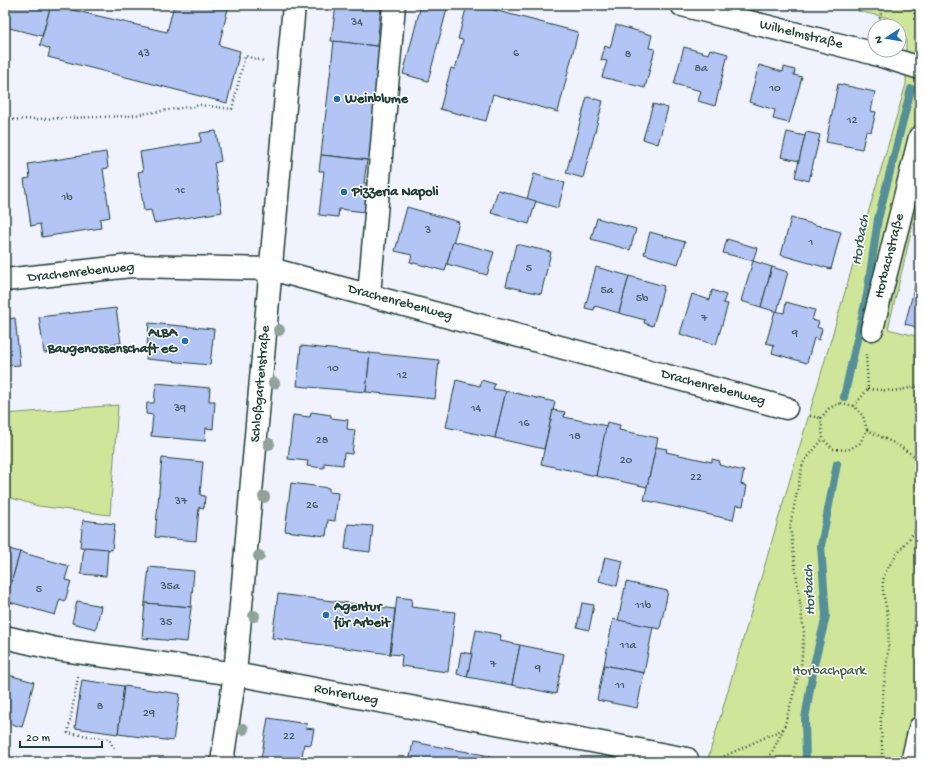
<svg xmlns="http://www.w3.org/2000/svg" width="925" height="767" font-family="'Gochi Hand',sans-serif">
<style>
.green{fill:#cfe59a;stroke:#779167}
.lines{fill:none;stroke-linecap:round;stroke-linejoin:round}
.stream{stroke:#558f97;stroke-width:8}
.building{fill:#b3c5f5;stroke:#1f3d34}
.minor-casing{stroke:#1f3d34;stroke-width:25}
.path{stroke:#1f3d34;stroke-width:2.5;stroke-dasharray:1 3;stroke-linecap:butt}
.minor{stroke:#fff;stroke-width:22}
.tree{fill:#90a299}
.poi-dot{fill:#1f6fb2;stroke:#fff;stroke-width:1.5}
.labels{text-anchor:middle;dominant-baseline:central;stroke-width:3;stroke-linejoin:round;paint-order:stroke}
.number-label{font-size:12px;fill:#445f64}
.street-label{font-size:14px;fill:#1f3d34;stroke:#fff}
.poi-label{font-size:14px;font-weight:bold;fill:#1f3d34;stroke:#fff;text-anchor:start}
.park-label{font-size:14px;fill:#425f48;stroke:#fff}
.water-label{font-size:15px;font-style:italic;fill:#365f5d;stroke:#fff}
</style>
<rect width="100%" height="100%" fill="#f0f3fd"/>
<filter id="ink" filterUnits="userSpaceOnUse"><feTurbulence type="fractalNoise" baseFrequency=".025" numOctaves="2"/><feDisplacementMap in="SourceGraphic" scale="8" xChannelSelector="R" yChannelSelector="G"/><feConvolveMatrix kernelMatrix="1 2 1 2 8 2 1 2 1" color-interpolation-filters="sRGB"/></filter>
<g filter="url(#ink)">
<g class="green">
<polygon points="859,5 920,5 920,195 888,329 920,337 920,762 707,762 906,84 906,39 899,30 899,26 896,26 889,18 858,11"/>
<polygon points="118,405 110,515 38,506 5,496 5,414"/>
</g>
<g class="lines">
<g class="stream">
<polyline points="844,397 867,295 878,219 911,89"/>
<polyline points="806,762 805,719 814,665 826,616 821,546 837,464"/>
</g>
</g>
<g class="building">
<polygon points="5,5 51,5 42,36 5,27"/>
<polygon points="51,5 167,32 174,5 229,5 219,45 240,51 227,103 48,57 50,49 40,45"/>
<polygon points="336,5 381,5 377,46 331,41"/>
<polygon points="421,5 432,5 447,9 428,81 403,74"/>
<polygon points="467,5 475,5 578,32 558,112 493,94 486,121 440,109 451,68 455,69 463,40 458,39"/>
<polygon points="616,25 652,35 649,48 655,49 645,88 602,77 607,61 601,60 605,46 610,48"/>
<polygon points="334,41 384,47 370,160 321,155"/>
<polygon points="684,47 708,54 710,49 728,54 715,106 698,101 701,91 674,84"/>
<polygon points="759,65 783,72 784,67 795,70 794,75 802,77 789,123 773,119 775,110 749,102"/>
<polygon points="838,84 875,92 871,111 876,112 871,132 866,131 862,149 826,142"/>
<polygon points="587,97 603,101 583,178 566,173"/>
<polygon points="653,104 668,108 658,144 643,139"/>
<polygon points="216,131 221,161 214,163 222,212 154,223 151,210 144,211 138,172 143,171 140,152 201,142 200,133"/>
<polygon points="787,132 805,136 799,161 781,157"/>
<polygon points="806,132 820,135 809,181 795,177"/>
<polygon points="106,152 108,168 103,169 110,217 100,219 101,228 42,237 40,224 31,226 24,179 30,178 28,164"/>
<polygon points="321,155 367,160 364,183 368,183 365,212 339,209 338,217 319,215 324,171 319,171"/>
<polygon points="534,174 565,183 558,208 527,199"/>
<polygon points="498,190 536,201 529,224 491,213"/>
<polygon points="407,207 459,222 445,271 410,262 412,255 395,251"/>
<polygon points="597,218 636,229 630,250 591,239"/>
<polygon points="791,218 841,232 831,269 781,255"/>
<polygon points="650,232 685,242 678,264 644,254"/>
<polygon points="727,239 757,248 753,261 723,253"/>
<polygon points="453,241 494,252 487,275 447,264"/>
<polygon points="516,244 551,252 541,294 506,286"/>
<polygon points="753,261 772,267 761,307 741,301"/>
<polygon points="920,266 920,328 905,324"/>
<polygon points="596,267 629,276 619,313 595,306 594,310 585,308"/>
<polygon points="772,267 788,272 777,312 761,307"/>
<polygon points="629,276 664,286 653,326 644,323 645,320 619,313"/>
<polygon points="712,290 726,295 723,303 728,304 716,345 680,334 692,294 710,300"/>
<polygon points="786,302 815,310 812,320 819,322 817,327 822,329 819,340 814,338 807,363 772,353 774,345 766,343 775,311 784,313"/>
<polygon points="116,308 121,343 44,353 39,317"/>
<polygon points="15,318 20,365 5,366 5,319"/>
<polygon points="149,323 214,329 210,365 146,359"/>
<polygon points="301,346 370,353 366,392 297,386"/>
<polygon points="370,353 439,360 435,399 366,392"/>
<polygon points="456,380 480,386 481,380 495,384 493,389 506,391 495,438 446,427"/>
<polygon points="156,383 210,388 209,401 215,401 213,429 206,428 205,441 151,436 153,415 146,414 147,403 154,403"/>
<polygon points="506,391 555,402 544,449 495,438"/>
<polygon points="553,410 565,412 564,417 607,426 596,476 541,464"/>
<polygon points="311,412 331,415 331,418 348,420 347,429 355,430 352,454 344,453 343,465 324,463 324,468 307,466 308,461 288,459 293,415 310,417"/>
<polygon points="607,422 620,425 619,430 658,438 647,487 596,476"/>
<polygon points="656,447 667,449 666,452 712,462 712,459 720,461 719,465 744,471 741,484 747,486 743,506 736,505 733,520 644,500"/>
<polygon points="162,458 203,462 200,495 205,496 204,508 199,507 196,541 155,537"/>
<polygon points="291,483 329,488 329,492 338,493 335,521 328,520 326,536 285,531"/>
<polygon points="83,520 115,524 112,550 80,547"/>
<polygon points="348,524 373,526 370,552 345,549"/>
<polygon points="84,547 108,549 106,576 81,574"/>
<polygon points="5,548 20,552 7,598 5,598"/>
<polygon points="20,552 69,566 65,580 71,581 65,601 60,599 55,615 6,601"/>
<polygon points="605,557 623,561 617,586 599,581"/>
<polygon points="149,567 194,571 191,607 145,603"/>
<polygon points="626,582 668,591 660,629 618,621"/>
<polygon points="278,594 395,609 390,654 272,638"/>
<polygon points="397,597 412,599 411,607 455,612 448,672 401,666 402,655 390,654"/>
<polygon points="77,601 101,606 96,629 72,623"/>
<polygon points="145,603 191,607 187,642 142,638"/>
<polygon points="582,603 594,605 589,630 577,627"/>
<polygon points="613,619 653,627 644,673 604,665"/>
<polygon points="476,630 501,635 500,641 520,645 512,685 467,677"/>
<polygon points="520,645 564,654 556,694 512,685"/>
<polygon points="461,652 472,654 467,677 457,674"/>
<polygon points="604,665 644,673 637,708 597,700"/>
<polygon points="5,674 34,682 22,727 5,722"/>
<polygon points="82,680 124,686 118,734 75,728"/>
<polygon points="124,686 180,694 173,741 118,734"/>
<polygon points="268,718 307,724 306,728 314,729 311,745 304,744 301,762 281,762 261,759"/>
<polygon points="413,742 490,756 489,762 409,762"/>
<polygon points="578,758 598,762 577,762"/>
</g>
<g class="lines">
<defs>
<g id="minor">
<polyline points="682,5 872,53 920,68"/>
<polyline points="5,280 131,266 271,269 786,408"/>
<polyline points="369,295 394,5"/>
<polyline points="872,329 920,137"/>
<polyline points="5,637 56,649 235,674 687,759"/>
<polyline points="222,762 235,674 294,5"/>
<polyline points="912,762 920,728"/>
</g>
</defs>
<use href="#minor" class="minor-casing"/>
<g class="path">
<polyline points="912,5 920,29"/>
<polyline points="878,26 883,5"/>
<polyline points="5,120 128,116 201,105 232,109 245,56 264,61"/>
<polyline points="5,386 5,391"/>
<polyline points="868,389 895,391 920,386"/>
<polygon points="841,403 854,406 863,416 867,430 860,443 848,450 833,449 823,439 821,418 829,408"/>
<polyline points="854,406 868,389 866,353"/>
<polyline points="810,416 821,418"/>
<polyline points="867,430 896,444 920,460"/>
<polyline points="78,677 68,733 109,739 114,749"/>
<polyline points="714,762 714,761 783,729"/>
<polyline points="767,762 784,728 801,666 804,633 790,526 803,463 823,439"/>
<path d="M881,762C884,748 880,734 881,720C882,686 891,653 888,619C887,605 879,588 885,574C890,561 911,537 920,525"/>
</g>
<use href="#minor" class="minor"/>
</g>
<g class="tree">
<circle cx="279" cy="330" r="6"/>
<circle cx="274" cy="383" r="6"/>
<circle cx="269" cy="444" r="6"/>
<circle cx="264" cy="497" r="6"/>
<circle cx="259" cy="556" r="6"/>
<circle cx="254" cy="616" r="6"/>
<circle cx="243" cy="729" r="6"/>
</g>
</g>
<g class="poi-dot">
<circle cx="337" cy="99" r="4"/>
<circle cx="344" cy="192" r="4"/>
<circle cx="185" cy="341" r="4"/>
<circle cx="326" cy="615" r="4"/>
</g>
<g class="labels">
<g class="number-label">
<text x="357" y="23">34</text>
<text x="144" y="54">43</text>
<text x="516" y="54">6</text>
<text x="628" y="55">8</text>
<text x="701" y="69">8a</text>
<text x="775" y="89">10</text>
<text x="852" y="121">12</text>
<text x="180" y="191">1c</text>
<text x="67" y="198">1b</text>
<text x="428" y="231">3</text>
<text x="811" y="243">1</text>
<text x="529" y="269">5</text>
<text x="607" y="291">5a</text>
<text x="642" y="299">5b</text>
<text x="704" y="319">7</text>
<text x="795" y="334">9</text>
<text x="333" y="369">10</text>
<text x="402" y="376">12</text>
<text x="180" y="409">39</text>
<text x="476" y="409">14</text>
<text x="524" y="424">16</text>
<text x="575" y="437">18</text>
<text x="322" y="441">28</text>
<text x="626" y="461">20</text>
<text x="696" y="478">22</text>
<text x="181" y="502">37</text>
<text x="312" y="506">26</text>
<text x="170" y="587">35a</text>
<text x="39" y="590">5</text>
<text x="643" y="606">11b</text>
<text x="166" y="623">35</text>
<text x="628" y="646">11a</text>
<text x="493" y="665">7</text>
<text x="538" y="669">9</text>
<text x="620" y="686">11</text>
<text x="100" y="707">8</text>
<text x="149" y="714">29</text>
<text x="289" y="737">22</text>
</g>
<g class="street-label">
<text transform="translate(801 35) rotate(14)">Wilhelmstraße</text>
<text transform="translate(890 256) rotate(-76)">Horbachstraße</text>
<text transform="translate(81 273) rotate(-6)">Drachenrebenweg</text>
<text transform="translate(400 303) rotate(15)">Drachenrebenweg</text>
<text transform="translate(261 384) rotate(-85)">Schloßgartenstraße</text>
<text transform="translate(713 388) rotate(15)">Drachenrebenweg</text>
<text transform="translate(346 695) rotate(11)">Rohrerweg</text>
</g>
<g class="poi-label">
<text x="345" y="99">Weinblume</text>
<text x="352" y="192">Pizzeria Napoli</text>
<text x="177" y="333" text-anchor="end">ALBA<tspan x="177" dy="16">Baugenossenschaft eG</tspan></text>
<text x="334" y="607">Agentur<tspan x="334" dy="16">für Arbeit</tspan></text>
</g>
<g class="park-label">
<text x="829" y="671">Horbachpark</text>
</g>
<g class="water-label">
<text transform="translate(861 240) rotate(-81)">Horbach</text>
<text transform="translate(810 590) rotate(-93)">Horbach</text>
</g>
</g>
<rect width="925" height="767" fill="none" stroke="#fff" stroke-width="20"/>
<rect x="10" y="10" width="905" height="747" fill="none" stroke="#1f3d34" stroke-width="1.5" filter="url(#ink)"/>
<g transform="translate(887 38) rotate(258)"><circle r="19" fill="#ffffff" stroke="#a5b1ae"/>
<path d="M0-3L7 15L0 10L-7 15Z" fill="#1f6fb2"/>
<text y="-6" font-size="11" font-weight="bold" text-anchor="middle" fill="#1f3d34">N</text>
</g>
<path d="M20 741v6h82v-6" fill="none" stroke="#1f3d34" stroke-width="2"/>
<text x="26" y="741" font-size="12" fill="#1f3d34" stroke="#ffffff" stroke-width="3" paint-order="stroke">20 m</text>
</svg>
